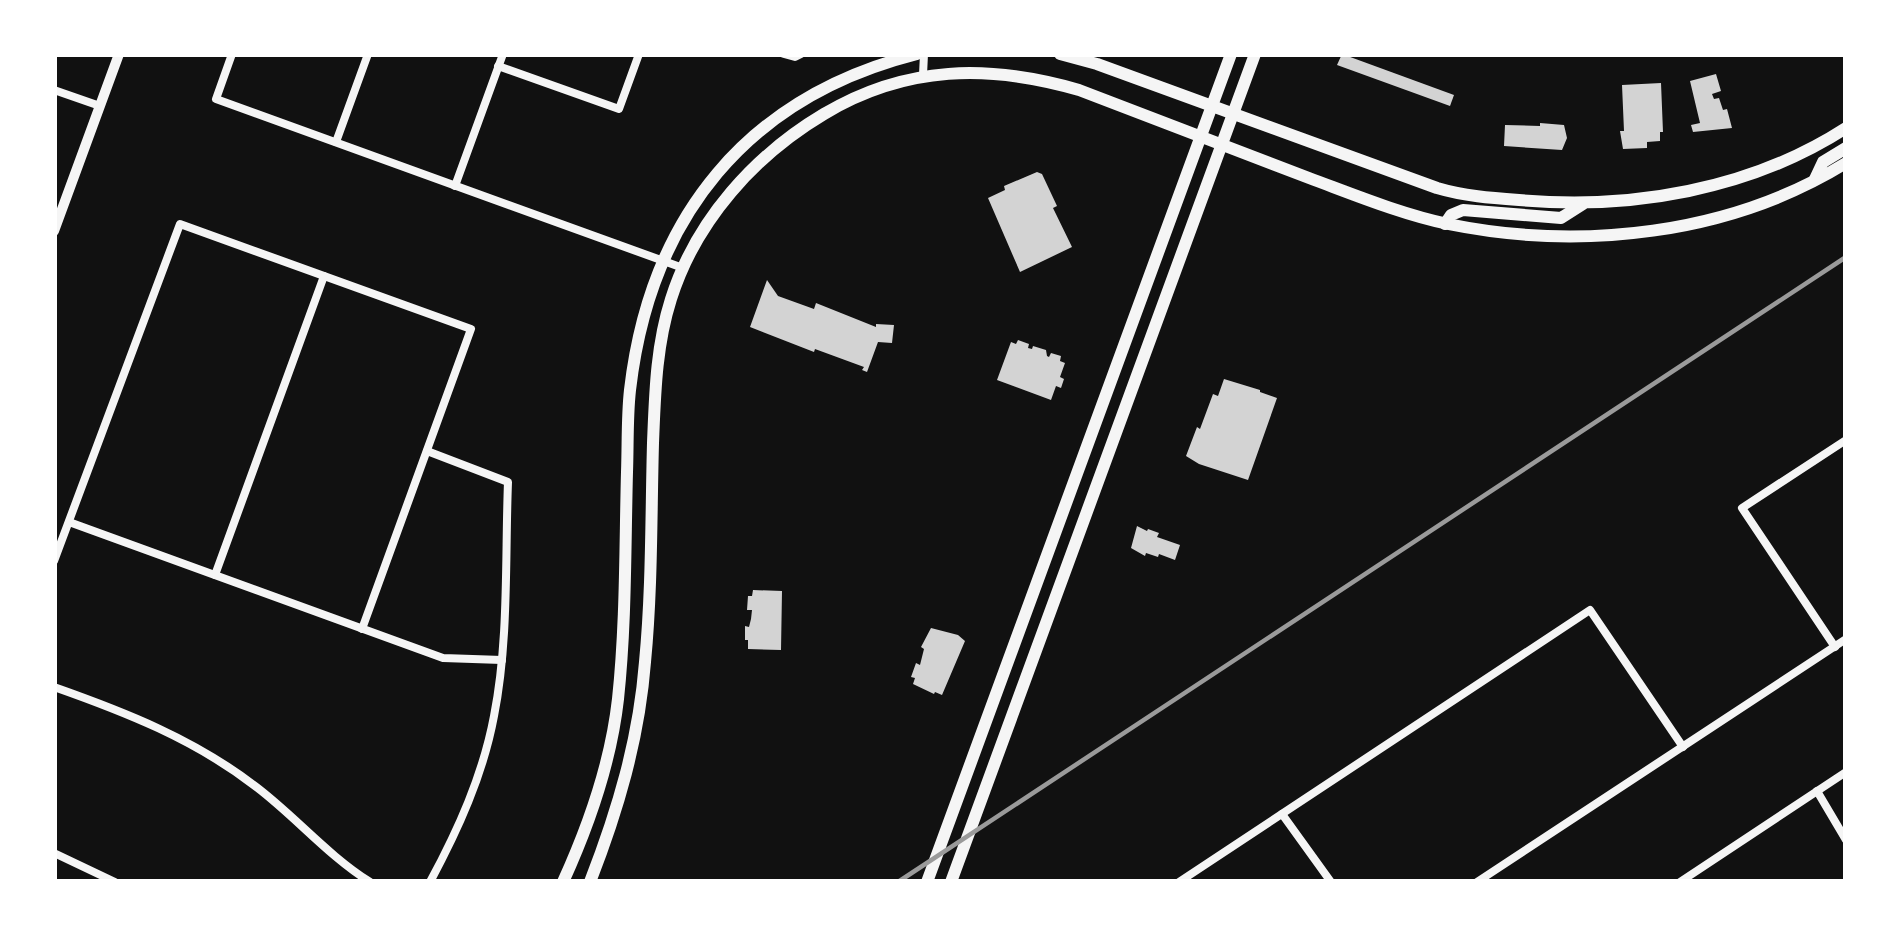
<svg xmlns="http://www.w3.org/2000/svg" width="1900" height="936" font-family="'DM Sans',sans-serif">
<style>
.building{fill:#d3d3d3}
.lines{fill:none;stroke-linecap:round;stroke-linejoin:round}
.minor{stroke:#f5f5f5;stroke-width:8}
.tertiary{stroke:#f5f5f5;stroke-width:10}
.secondary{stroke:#f5f5f5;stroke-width:12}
.rail{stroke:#9a9a9a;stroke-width:4.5}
</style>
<rect width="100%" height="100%" fill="#111"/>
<g class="building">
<polygon points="1342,54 1454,95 1450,106 1337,65"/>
<polygon points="1716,74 1721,91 1712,94 1714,99 1719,98 1723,110 1727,109 1732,128 1693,132 1691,125 1700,123 1690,81"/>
<polygon points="1661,83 1663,132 1660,132 1660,141 1647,142 1647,148 1623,149 1620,131 1624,131 1622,85"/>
<polygon points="1540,123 1564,125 1567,138 1562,150 1504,146 1505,125 1540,126"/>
<polygon points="1037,172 1042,174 1057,206 1053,208 1072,247 1020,272 988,198 1005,190 1004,186"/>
<polygon points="767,280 778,296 814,309 816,303 876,327 876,324 894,325 892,343 878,342 867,372 862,370 864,367 815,349 814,352 750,327"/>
<polygon points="1018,340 1029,344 1028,348 1032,349 1033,346 1046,350 1047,356 1049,357 1051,353 1061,356 1060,361 1065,363 1060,377 1064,379 1061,388 1056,386 1051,400 997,380 1011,342 1016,344"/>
<polygon points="1224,379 1260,390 1260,392 1277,398 1248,480 1199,464 1186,456 1197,427 1200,429 1213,394 1218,396"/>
<polygon points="1137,526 1147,531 1148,529 1159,533 1157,537 1180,545 1175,560 1159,554 1158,557 1146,553 1145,556 1131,548"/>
<polygon points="753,590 782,591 781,650 748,649 748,640 745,640 745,626 749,627 751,619 752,610 747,610 748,596 752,596"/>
<polygon points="931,628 958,635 965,641 942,695 935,692 934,694 913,684 915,678 911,677 916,663 920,665 924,649 921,647"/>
</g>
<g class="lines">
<g class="minor">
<polyline points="232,54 216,99 683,268"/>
<polyline points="784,54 795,57 801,54"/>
<polyline points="498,66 619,109 639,54"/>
<polyline points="923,75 924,54"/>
<polyline points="54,90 100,106"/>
<polyline points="336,142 368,54"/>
<polyline points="455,186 503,54"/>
<path d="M427,451L508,482C505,559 509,640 494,716C483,775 458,830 430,882"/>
<polyline points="69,522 443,658 502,660"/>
<polyline points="54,561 180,224 471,329 362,629"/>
<polyline points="215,575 324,276"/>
<polyline points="1835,647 1742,508 1846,440"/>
<path d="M54,687C125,712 194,739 255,786C295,816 327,855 370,882"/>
<polyline points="1817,791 1846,840"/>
<polyline points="1282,814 1331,882"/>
<polyline points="54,853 115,882"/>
<polyline points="1179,882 1590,610 1683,747"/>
<polyline points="1477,882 1846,639"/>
<polyline points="1680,882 1846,772"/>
</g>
<polyline class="tertiary" points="54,231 119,54"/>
<g class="secondary">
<path d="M1060,54L1097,64L1437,188C1464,196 1491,198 1519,200C1631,210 1750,190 1846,128"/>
<polyline points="1815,179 1823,162 1846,148"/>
<polyline points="1445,224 1451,215 1463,210 1561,218 1583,204"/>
<path d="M563,882C589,825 611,762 618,699C626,624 625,547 627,472C628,445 627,417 630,390C650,217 747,97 917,54"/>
<path d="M590,882C618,810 639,739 645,662C652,590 651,516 653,443C655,394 656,346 671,299C696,220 755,155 824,114C906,65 989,64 1079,90C1156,119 1232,149 1309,178C1355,195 1401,214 1448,224C1581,251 1729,235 1846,163"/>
<polyline points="927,882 1231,54"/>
<polyline points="951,882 1255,54"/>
</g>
<polyline class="rail" points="898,882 1846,257"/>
</g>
<rect width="1900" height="936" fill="none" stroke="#ffffff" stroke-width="114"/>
</svg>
